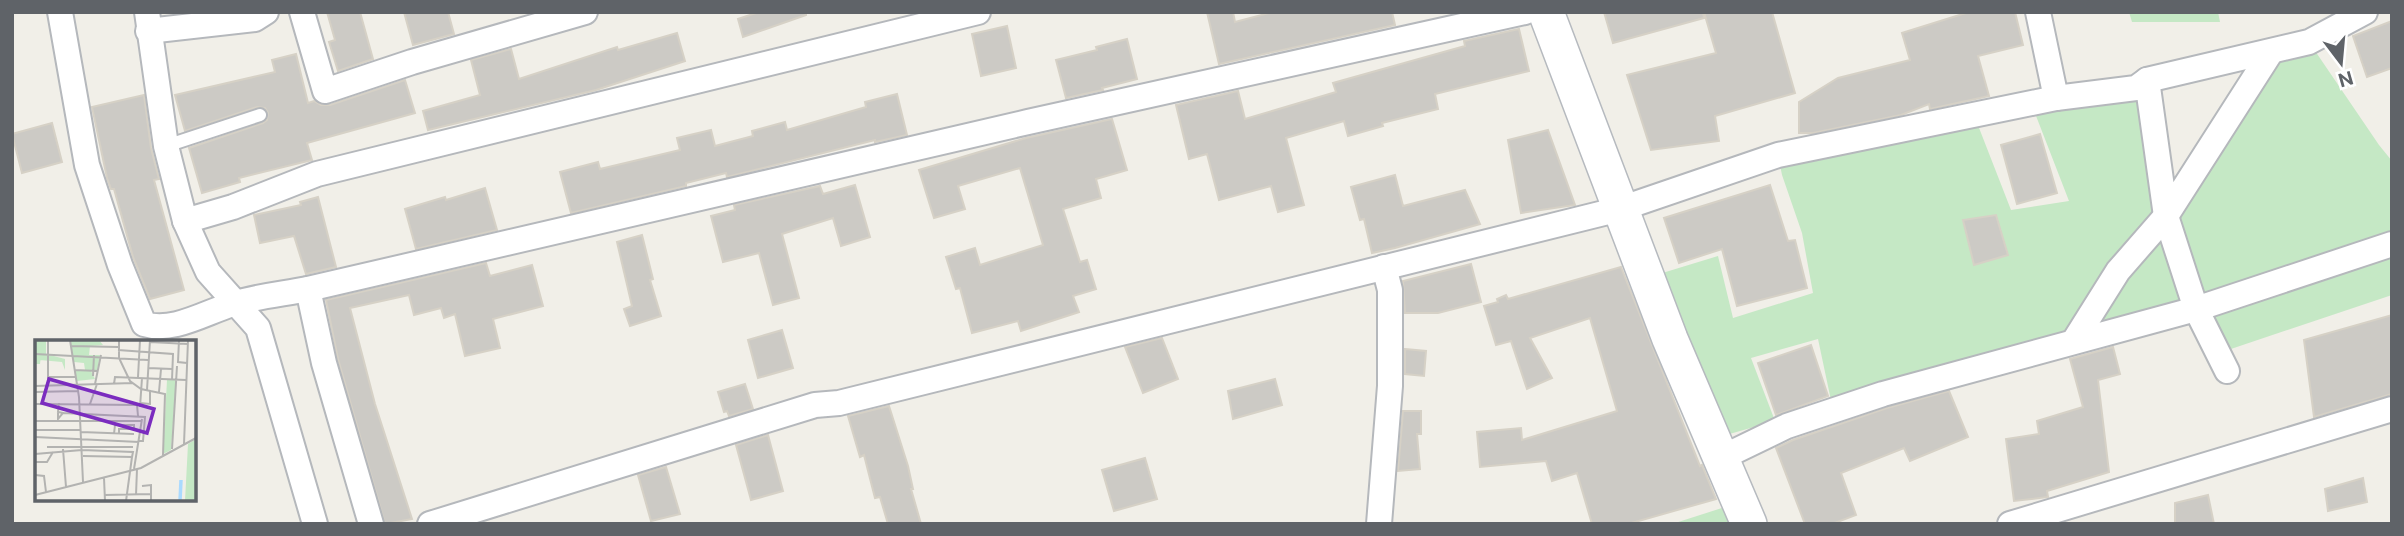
<svg xmlns="http://www.w3.org/2000/svg" width="2404" height="536" font-family="'Public Sans',sans-serif">
<style>
.green{fill:#c5e8c5}
.building{fill:#cccac5;stroke:#d6d1c6;stroke-width:2}
.lines{fill:none;stroke-linecap:round;stroke-linejoin:round}
.lane-casing{stroke:#b5b8bc;stroke-width:16}
.street-casing{stroke:#b5b8bc;stroke-width:28}
.secondary-casing{stroke:#b6babf;stroke-width:38}
.lane{stroke:#fff;stroke-width:12}
.street{stroke:#fff;stroke-width:24}
.secondary{stroke:#fff;stroke-width:35}
.inset-river{fill:none;stroke:#aadaff;stroke-width:3.5}
.inset-road{fill:none;stroke:#b3b3b1;stroke-width:2}
.view{fill:#7b2cbf;fill-opacity:0.15;stroke:#7b2cbf;stroke-width:3.5}
.inset-edge{fill:none;stroke:#5f6368;stroke-width:3.5}
</style>
<rect width="100%" height="100%" fill="#f1efe8"/>
<g class="green">
<polygon points="2129,12 2218,12 2220,22 2132,22"/>
<polygon points="2309,42 2379,145 2392,161 2392,295 2222,352 2202,299 1832,405 1818,339 1751,358 1775,421 1712,439 1646,278 1718,256 1733,318 1813,293 1802,233 1782,175 1778,155 1974,115 2011,210 2069,201 2031,103 2145,87 2169,206 2274,61"/>
<polygon points="1725,507 1732,524 1672,524"/>
</g>
<g class="building">
<polygon points="327,12 360,12 373,59 338,71 329,42 335,40"/>
<polygon points="404,12 448,12 454,34 413,45"/>
<polygon points="759,12 806,12 806,15 743,37 738,19"/>
<polygon points="1207,12 1233,12 1235,22 1273,12 1392,12 1395,25 1219,64"/>
<polygon points="1604,12 1703,12 1704,18 1613,43"/>
<polygon points="1704,12 1772,12 1795,93 1715,116 1719,141 1651,150 1627,75 1716,53"/>
<polygon points="1969,12 2015,12 2023,45 1978,56 1989,96 1930,109 1929,104 1901,115 1813,133 1799,133 1799,102 1838,78 1910,60 1902,33"/>
<polygon points="2392,21 2392,68 2367,77 2353,36"/>
<polygon points="1007,26 1016,68 981,76 972,34"/>
<polygon points="1519,29 1529,71 1435,94 1438,109 1382,123 1383,126 1348,136 1344,121 1286,138 1304,205 1278,212 1271,186 1219,200 1207,154 1189,159 1176,105 1238,91 1245,119 1336,92 1333,83 1465,46 1464,41"/>
<polygon points="677,33 685,61 596,90 428,130 423,111 480,95 471,60 511,49 519,79 617,47 618,50"/>
<polygon points="1127,39 1137,79 1102,88 1103,90 1066,98 1056,60 1097,50 1096,47"/>
<polygon points="296,54 308,103 314,101 321,105 330,105 405,80 415,113 307,143 312,160 239,178 240,182 202,193 189,148 263,123 267,120 268,113 265,108 257,107 185,131 175,95 275,72 272,60"/>
<polygon points="897,94 907,135 875,142 875,140 727,177 726,173 686,183 686,186 571,213 560,172 598,162 600,169 680,150 677,138 711,130 715,146 753,136 752,131 785,122 787,130 866,107 865,102"/>
<polygon points="144,95 151,148 159,179 154,180 184,290 150,299 133,257 114,189 111,189 107,178 92,107"/>
<polygon points="1112,119 1127,170 1096,179 1101,198 1063,209 1080,262 1087,260 1096,289 1073,296 1079,312 1021,331 1018,321 972,333 960,288 956,289 946,257 975,248 980,265 1043,245 1020,168 958,186 965,209 934,218 919,170 1026,138"/>
<polygon points="52,123 62,162 22,173 12,134"/>
<polygon points="1548,130 1575,205 1521,213 1508,140"/>
<polygon points="2040,134 2057,193 2017,204 2001,145"/>
<polygon points="1395,175 1403,206 1465,190 1480,224 1395,248 1372,253 1364,219 1360,220 1351,187"/>
<polygon points="855,185 870,237 841,246 833,218 782,234 799,298 773,305 759,253 723,262 711,216 735,210 734,205 820,186 823,194"/>
<polygon points="1770,185 1788,241 1795,240 1807,288 1737,306 1722,249 1679,263 1664,218"/>
<polygon points="485,188 497,230 416,249 405,209 445,197 446,200"/>
<polygon points="318,197 336,267 306,274 294,236 260,243 254,215 301,205 300,202"/>
<polygon points="1996,215 2008,255 1974,265 1963,220"/>
<polygon points="642,235 653,279 650,280 661,316 630,326 624,309 632,306 617,242"/>
<polygon points="486,263 490,276 532,265 543,306 493,319 500,348 465,356 455,314 444,318 441,308 414,315 409,295 350,308 375,404 412,519 385,524 338,359 326,300"/>
<polygon points="1471,264 1481,302 1438,313 1405,313 1403,281"/>
<polygon points="1621,267 1700,466 1702,465 1716,499 1628,524 1592,524 1577,473 1552,481 1546,461 1480,467 1477,432 1521,428 1522,440 1617,411 1590,318 1530,338 1552,378 1527,389 1511,341 1496,345 1484,306 1498,302 1497,299 1506,295 1508,299"/>
<polygon points="2392,315 2392,394 2314,417 2304,340"/>
<polygon points="782,330 793,368 758,378 748,340"/>
<polygon points="1162,338 1178,379 1143,393 1125,347"/>
<polygon points="1811,345 1828,396 1776,415 1758,363"/>
<polygon points="2113,347 2120,374 2098,380 2109,472 2047,491 2048,497 2014,501 2006,439 2039,434 2037,421 2083,407 2070,359"/>
<polygon points="1405,349 1426,351 1424,376 1405,374"/>
<polygon points="1275,379 1282,405 1233,419 1228,391"/>
<polygon points="745,384 753,409 729,416 727,411 724,412 718,392"/>
<polygon points="1949,391 1968,437 1910,461 1904,448 1841,473 1856,515 1832,524 1805,524 1776,448 1793,440 1887,408"/>
<polygon points="889,406 908,466 913,489 911,489 921,524 888,524 880,497 875,498 864,455 860,457 848,416"/>
<polygon points="1403,411 1421,411 1421,434 1417,434 1420,469 1398,471"/>
<polygon points="768,435 783,491 751,500 736,445"/>
<polygon points="1145,458 1157,499 1114,511 1102,470"/>
<polygon points="666,467 680,514 651,521 638,475"/>
<polygon points="2363,478 2367,502 2328,511 2325,489"/>
<polygon points="2208,495 2214,524 2175,524 2175,503"/>
</g>
<g class="lines">
<defs>
<polyline id="lane" points="166,146 260,115"/>
<g id="street">
<path d="M60,12L87,165L120,265L144,324C173,333 204,313 233,304C257,296 283,294 308,289L1028,122L1525,12"/>
<polyline points="147,12 166,146 185,221 208,272 258,328 315,524"/>
<polyline points="302,12 325,91 412,62 585,12"/>
<polyline points="2038,12 2056,98"/>
<polyline points="148,31 255,19 266,12"/>
<polyline points="2147,80 2166,216 2271,52"/>
<polyline points="2166,216 2196,309 2227,371"/>
<polyline points="185,221 233,207 317,174 978,12"/>
<polyline points="308,289 324,363 371,524"/>
<polyline points="2074,341 2118,271 2166,216"/>
<polyline points="1721,458 1787,426 1883,394 2196,309 2392,244"/>
<polyline points="430,524 815,405 839,403 1620,209 1778,155 2056,98 2136,88 2147,80 2309,42 2365,12"/>
<polyline points="1379,524 1390,386 1390,290 1384,267"/>
<polyline points="2010,524 2392,409"/>
</g>
<polyline id="secondary" points="1546,12 1670,339 1749,524"/>
</defs>
<use href="#lane" class="lane-casing"/>
<use href="#street" class="street-casing"/>
<use href="#secondary" class="secondary-casing"/>
<use href="#lane" class="lane"/>
<use href="#street" class="street"/>
<use href="#secondary" class="secondary"/>
</g>
<g transform="translate(35 340)">
<rect width="161" height="161" fill="#f1efe8"/>
<path d="M1,0H11V14L30,19V30L27,22L5,20L6,15L5,24H0ZM35,0H64L68,5L55,6L54,15H65L62,31H56L60,39L42,41L40,30H50L49,23L39,22ZM132,40H141L136,110L128,114ZM161,99V161H150L153,104Z" fill="#c5e8c5"/>
<path class="inset-river" d="M145,161L146,140"/>
<path class="inset-road" d="M35,0L44,57L48,142M84,0V18L95,41L106,49L130,54L128,115M144,0L143,22L152,23M115,2L153,4M36,6L83,7M83,10L138,14L137,40M0,14L113,20M113,28L137,29M40,30L63,31M58,36L59,15M13,37H41M103,37L105,0M13,39V0M60,44L66,15M79,44L80,37L151,40M0,46L98,43M112,50L115,0M0,52L43,51M124,52L126,29M105,63L115,64V50M0,64L102,65L103,76M55,64L62,44M105,67L107,38M23,72V79L28,73L23,72L24,63M28,73L110,77L108,101H104M0,81H107M0,90H46M46,92L99,94M79,94L80,85H99V89H84V94M0,97L104,102M149,104L153,0M12,107H98M28,109L31,147M137,109L142,26M0,114L47,110L98,112L97,117M48,116L97,117L91,161M0,122H12L18,112M99,129L107,79M0,135L9,136L11,152M69,138L70,161M107,146L116,145V161M0,155L106,128L161,98M70,155L116,154M101,155L102,129"/>
<path class="view" d="M14,39L119,69L112,93L7,63Z"/>
<rect width="161" height="161" class="inset-edge"/>
</g>
<rect width="2404" height="536" fill="none" stroke="#5f6368" stroke-width="28"/>
<g transform="translate(2341 63) rotate(164)" stroke="#ffffff" stroke-width="5" paint-order="stroke">
<path d="M0-5L12 26L0 18L-12 26Z" fill="#5f6368"/>
<text y="-10" font-size="19" font-weight="bold" text-anchor="middle" fill="#5f6368">N</text>
</g>
</svg>
